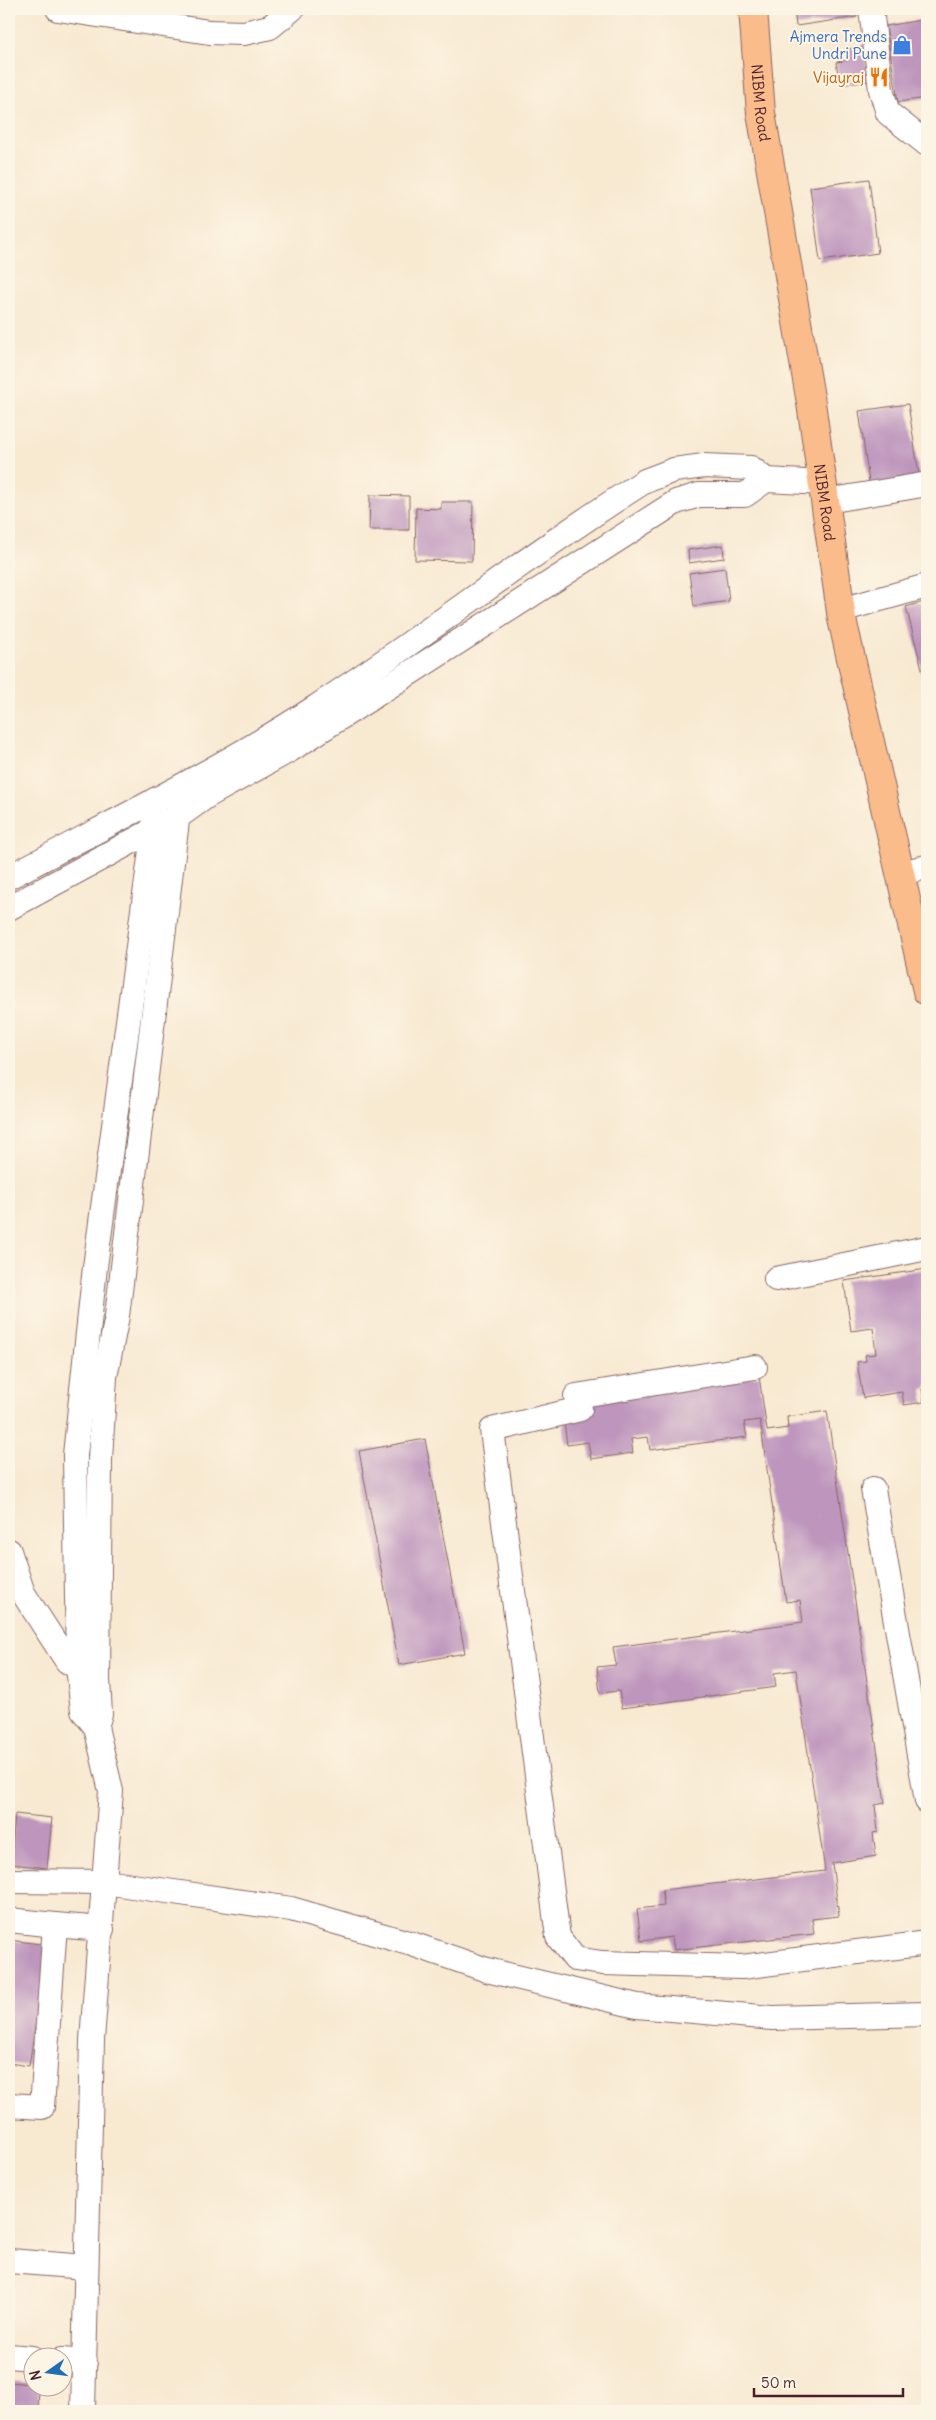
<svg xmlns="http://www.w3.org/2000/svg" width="936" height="2420" font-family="Delius,sans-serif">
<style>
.building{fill:#be95bd}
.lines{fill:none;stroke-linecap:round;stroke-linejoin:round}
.minor-casing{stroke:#876665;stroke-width:26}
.major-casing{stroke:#876665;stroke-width:30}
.minor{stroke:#fff;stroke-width:24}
.major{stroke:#fabc8b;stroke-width:28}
.labels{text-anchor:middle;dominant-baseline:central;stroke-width:4;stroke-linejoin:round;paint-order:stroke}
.shop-label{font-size:15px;fill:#366cbe;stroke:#fcf5e5;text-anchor:end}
.food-label{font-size:15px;fill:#c56008;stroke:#fcf5e5;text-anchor:end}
.street-label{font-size:15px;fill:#4a1f2b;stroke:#fcf5e5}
</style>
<rect width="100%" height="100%" fill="#fcf5e5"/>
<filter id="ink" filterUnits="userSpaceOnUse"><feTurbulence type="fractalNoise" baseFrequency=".02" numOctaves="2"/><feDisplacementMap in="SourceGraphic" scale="10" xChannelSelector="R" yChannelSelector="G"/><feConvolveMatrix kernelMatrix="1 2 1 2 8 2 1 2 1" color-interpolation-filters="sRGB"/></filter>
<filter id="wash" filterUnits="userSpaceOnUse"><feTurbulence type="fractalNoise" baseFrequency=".0096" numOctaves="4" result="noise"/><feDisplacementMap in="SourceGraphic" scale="20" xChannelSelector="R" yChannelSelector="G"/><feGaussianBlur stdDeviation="1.12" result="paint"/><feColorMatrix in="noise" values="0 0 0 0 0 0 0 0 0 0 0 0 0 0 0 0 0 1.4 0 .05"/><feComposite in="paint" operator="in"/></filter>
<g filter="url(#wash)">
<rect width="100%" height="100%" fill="#f8e9d1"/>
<g id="blocks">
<g class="building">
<polygon points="168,9 182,9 174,15"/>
<polygon points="261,9 276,9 271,15"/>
<polygon points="794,9 856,9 857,17 796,26"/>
<polygon points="927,19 927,98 898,102 886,26"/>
<polygon points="864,47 869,81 840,85 836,62 849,60 847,49"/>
<polygon points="869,179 878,253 820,261 810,187"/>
<polygon points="908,404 920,481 870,489 859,411"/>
<polygon points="370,495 409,496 409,530 369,530"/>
<polygon points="441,502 473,502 472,561 415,560 416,508 441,509"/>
<polygon points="723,545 724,558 689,563 688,550"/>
<polygon points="725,568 729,601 694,606 689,573"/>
<polygon points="927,601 927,688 906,607"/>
<polygon points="927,1269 927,1388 922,1389 924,1402 904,1405 902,1392 863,1398 857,1362 866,1361 865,1355 876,1354 873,1328 851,1331 844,1281"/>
<polygon points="759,1376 767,1431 788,1428 787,1417 827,1411 885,1803 875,1805 878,1832 873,1833 876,1856 832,1863 839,1916 812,1919 814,1934 674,1950 672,1937 641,1941 637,1909 664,1906 662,1890 825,1871 796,1670 774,1673 776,1687 622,1708 619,1691 600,1693 597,1667 616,1665 613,1647 803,1622 800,1600 786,1602 760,1420 744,1422 747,1437 650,1450 648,1437 631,1439 633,1453 591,1459 588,1442 567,1445 564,1422 588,1418 586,1401"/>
<polygon points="425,1439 465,1653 399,1665 359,1451"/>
<polygon points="15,1814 52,1818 47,1868 11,1864"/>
<polygon points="9,1940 48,1945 29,2066 9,2063"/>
<polygon points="9,2382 32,2384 32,2388 39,2388 38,2411 9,2411"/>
</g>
</g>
</g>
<g filter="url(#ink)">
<use href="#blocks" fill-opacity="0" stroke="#876665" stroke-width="1"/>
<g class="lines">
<defs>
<g id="minor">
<polyline points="58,9 209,32 244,33 270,27 292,9"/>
<polyline points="871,9 881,90 888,113 927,144"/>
<polyline points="827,501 922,485"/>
<polyline points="841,610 927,586"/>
<polyline points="900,873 927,867"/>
<path d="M9,877C112,822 217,771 316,707C427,635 532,552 645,481L674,470L704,466L751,468L766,480L824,483"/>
<polyline points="9,908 179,816 207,796 290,750 676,502 699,495 745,495 766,480"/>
<polyline points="776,1279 927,1248"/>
<polyline points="755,1367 576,1396 580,1409 492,1430 558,1937 575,1959 602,1963 742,1967 927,1943"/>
<polyline points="873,1489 927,1801"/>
<polyline points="9,1551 23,1593 67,1661 87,1673"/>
<polyline points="96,1727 100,1714 98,1680 100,1459 105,1377 117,1316 181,788"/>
<polyline points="9,1881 105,1882 291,1909 412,1944 487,1970 637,2006 772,2018 927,2014"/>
<polyline points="9,1920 55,1925"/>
<polyline points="9,2105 42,2107 55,1925 102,1929"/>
<polyline points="9,2261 86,2267"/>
<polyline points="9,2356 32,2358"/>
<polyline points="62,2360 85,2362"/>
<polyline points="83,2411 92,2040 111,1791 96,1727 83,1711 78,1667 75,1455 95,1267 154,828 155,800"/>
</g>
<g id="major">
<path id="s1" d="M753,9L761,113L811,403L842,619L927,991"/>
</g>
</defs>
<use href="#minor" class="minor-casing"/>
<use href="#major" class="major-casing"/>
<use href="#minor" class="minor"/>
<use href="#major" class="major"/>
</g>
</g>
<defs>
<symbol id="shop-bare" viewBox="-9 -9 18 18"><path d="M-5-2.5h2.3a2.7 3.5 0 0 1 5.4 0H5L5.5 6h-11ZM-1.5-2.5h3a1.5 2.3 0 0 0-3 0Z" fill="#3f7fe0" stroke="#fcf5e5" stroke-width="2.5" paint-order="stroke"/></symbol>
<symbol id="restaurant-bare" viewBox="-9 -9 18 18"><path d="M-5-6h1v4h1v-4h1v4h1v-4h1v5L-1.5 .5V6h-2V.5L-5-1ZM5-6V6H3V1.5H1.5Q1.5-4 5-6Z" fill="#e8710a" stroke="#fcf5e5" stroke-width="2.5" paint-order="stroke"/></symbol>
</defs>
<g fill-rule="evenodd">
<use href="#shop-bare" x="888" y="31" width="28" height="28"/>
<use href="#restaurant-bare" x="865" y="63" width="28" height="28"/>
</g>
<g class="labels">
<g class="shop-label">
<text x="887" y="36">Ajmera Trends<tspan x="887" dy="17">Undri Pune</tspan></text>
</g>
<g class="food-label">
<text x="864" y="77">Vijayraj</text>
</g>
<g class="street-label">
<text stroke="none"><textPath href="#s1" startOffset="94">NIBM Road</textPath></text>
<text stroke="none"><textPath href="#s1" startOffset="499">NIBM Road</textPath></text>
</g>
</g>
<rect width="936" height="2420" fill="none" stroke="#fcf5e5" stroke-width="30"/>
<g transform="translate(48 2372) rotate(256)"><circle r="24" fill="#fcf5e5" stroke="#b59f9b"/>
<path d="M0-4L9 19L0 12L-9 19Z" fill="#1f6fb2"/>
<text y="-8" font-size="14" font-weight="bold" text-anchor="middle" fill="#4a1f2b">N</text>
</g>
<path d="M754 2388v8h149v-8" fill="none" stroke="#4a1f2b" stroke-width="2.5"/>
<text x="761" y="2388" font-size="15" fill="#4a1f2b" stroke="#fcf5e5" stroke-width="4" paint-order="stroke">50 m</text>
</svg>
